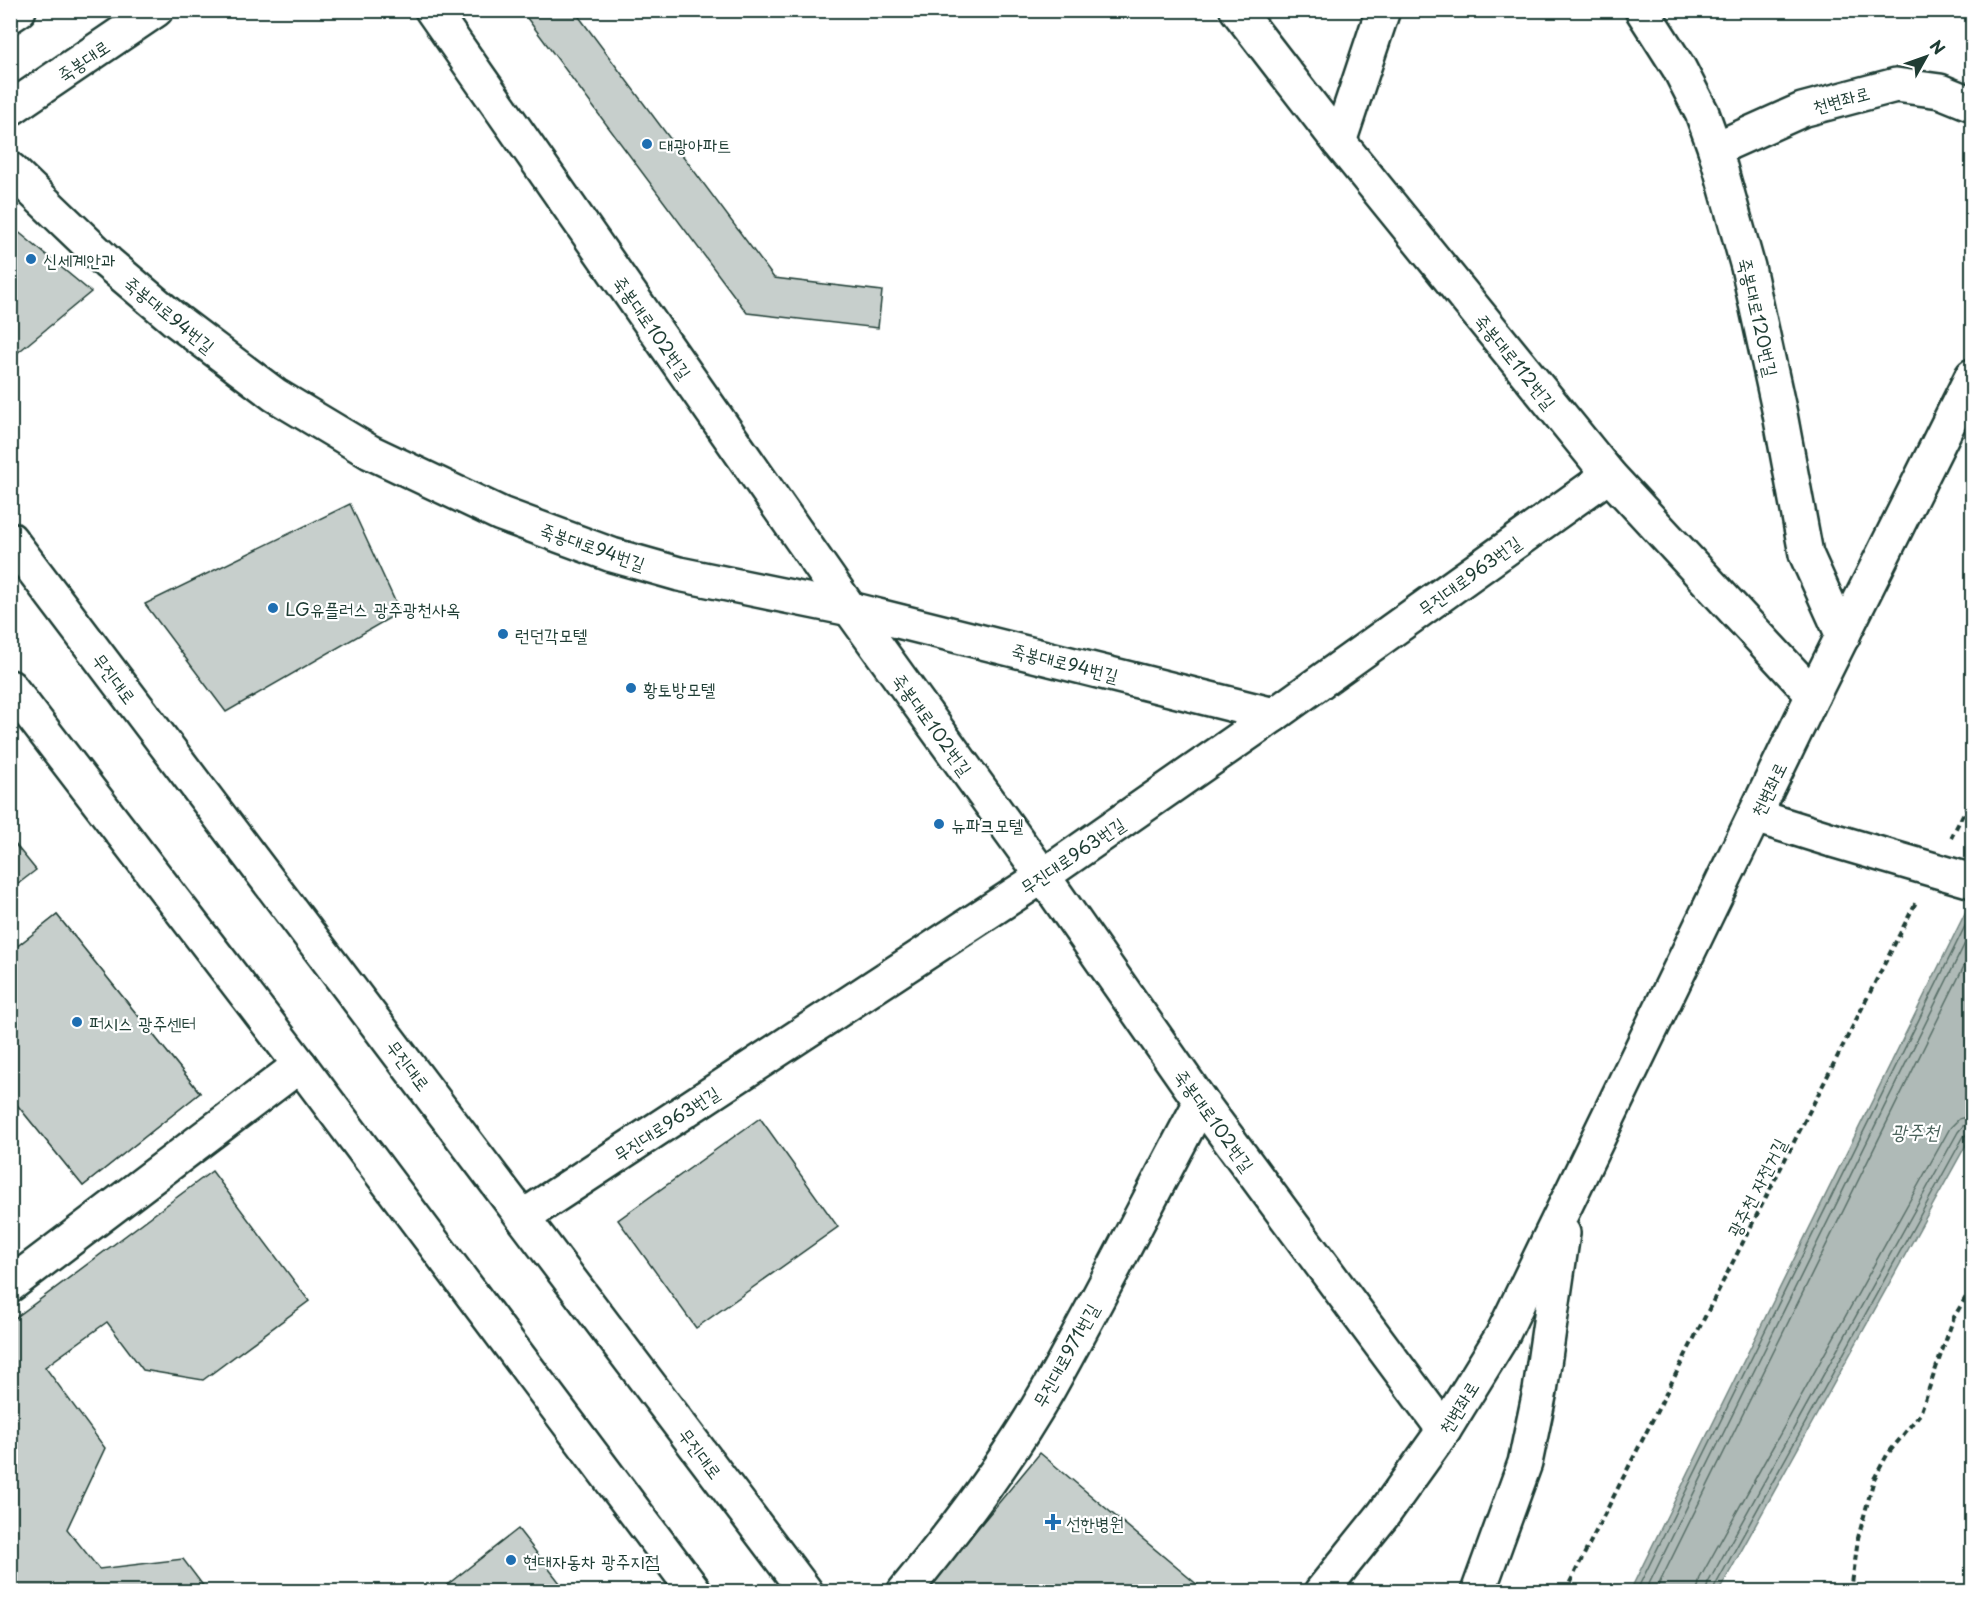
<svg xmlns="http://www.w3.org/2000/svg" width="1983" height="1602" font-family="'Playpen Sans','Poor Story',sans-serif">
<style>
.water{fill:#afbab7;stroke:#758883;stroke-width:1.5}
.lines{fill:none;stroke-linecap:round;stroke-linejoin:round}
.shore{stroke:#596f68;stroke-width:1.5}
.building{fill:#c7cfcc;stroke:#1f3d34;stroke-width:1.5}
.minor-casing{stroke:#1f3d34;stroke-width:38}
.major-casing{stroke:#1f3d34;stroke-width:38}
.path{stroke:#1f3d34;stroke-width:4;stroke-dasharray:6 4.5;stroke-linecap:butt}
.minor{stroke:#fff;stroke-width:33}
.major{stroke:#fff;stroke-width:33}
.minor-bridge-casing{stroke:#1f3d34;stroke-width:38;stroke-linecap:butt}
.minor-bridge{stroke:#fff;stroke-width:33}
.poi-dot{fill:#1f6fb2;stroke:#fff;stroke-width:2}
.labels{text-anchor:middle;dominant-baseline:central;stroke-width:4.5;stroke-linejoin:round;paint-order:stroke}
.street-label{font-size:18px;fill:#1f3d34;stroke:#fff}
.poi-label{font-size:18px;fill:#1f3d34;stroke:#fff;text-anchor:start}
.water-label{font-size:20px;font-style:italic;fill:#4a625b;stroke:#fff}
</style>
<rect width="100%" height="100%" fill="#fff"/>
<filter id="ink" filterUnits="userSpaceOnUse"><feTurbulence type="fractalNoise" baseFrequency=".0167" numOctaves="2"/><feDisplacementMap in="SourceGraphic" scale="12" xChannelSelector="R" yChannelSelector="G"/><feConvolveMatrix kernelMatrix="1 2 1 2 8 2 1 2 1" color-interpolation-filters="sRGB"/></filter>
<g filter="url(#ink)">
<polygon class="water" points="1972,899 1972,1134 1719,1591 1630,1591"/>
<g class="lines">
<g class="shore">
<polyline points="1636,1592 1972,912"/>
<polyline points="1645,1592 1972,929"/>
<polyline points="1655,1592 1972,950"/>
<polyline points="1697,1592 1700,1578 1950,1128 1959,1119 1972,1115"/>
<polyline points="1706,1592 1708,1583 1958,1132 1963,1126 1972,1124"/>
<polyline points="1714,1592 1715,1586 1964,1136 1972,1132"/>
</g>
</g>
<g class="building">
<polygon points="521,10 574,10 774,278 882,291 878,328 747,313"/>
<polygon points="10,225 91,292 10,359"/>
<polygon points="350,504 400,612 226,712 145,604"/>
<polygon points="10,838 36,870 10,890"/>
<polygon points="57,915 200,1093 83,1186 10,1096 10,952"/>
<polygon points="57,915 200,1093 83,1186 10,1096 10,952"/>
<polygon points="760,1118 838,1227 696,1328 618,1220"/>
<polygon points="212,1171 309,1301 203,1380 143,1370 107,1322 45,1367 105,1448 67,1529 99,1569 183,1559 208,1592 10,1592 10,1322"/>
<polygon points="1040,1453 1206,1592 925,1592"/>
<polygon points="518,1529 567,1592 438,1592"/>
</g>
<g class="lines">
<defs>
<g id="minor">
<polyline points="432,10 850,609 1043,876 1201,1102 1444,1430"/>
<polyline points="1237,10 1339,142 1609,475 1813,695"/>
<polyline points="1642,10 1679,68 1702,113 1715,149 1748,267 1780,414 1806,554 1843,636"/>
<polyline points="1339,142 1383,10"/>
<polyline points="1715,149 1802,110 1896,85 1940,91 1972,104"/>
<polyline points="10,169 108,263 173,318 275,395 370,452 501,514 612,555 679,574 850,609 1274,715"/>
<polyline points="1755,816 1832,840"/>
<polyline points="523,1217 1043,876 1274,715 1609,475"/>
<polyline points="10,1285 300,1065"/>
<path d="M904,1592C957,1528 1008,1460 1049,1388C1102,1294 1150,1197 1201,1102"/>
<polyline points="1321,1592 1383,1515 1444,1430 1502,1336 1813,695 1972,376"/>
<polyline points="1478,1592 1525,1463 1540,1391 1563,1233"/>
</g>
<g id="major">
<polyline points="10,16 19,10"/>
<polyline points="10,109 156,10"/>
<polyline points="10,539 806,1592"/>
<polyline points="10,687 300,1065 695,1592"/>
</g>
</defs>
<use href="#minor" class="minor-casing"/>
<use href="#major" class="major-casing"/>
<g class="path">
<polyline points="1951,838 1972,797"/>
<polyline points="1565,1592 1916,902"/>
<polyline points="1851,1592 1858,1538 1874,1479 1887,1455 1920,1414 1954,1317 1972,1287"/>
</g>
<use href="#minor" class="minor"/>
<use href="#major" class="major"/>
<defs>
<polyline id="minor-bridge" points="1832,840 1972,881"/>
</defs>
<use href="#minor-bridge" class="minor-bridge-casing"/>
<use href="#minor-bridge" class="minor-bridge"/>
</g>
</g>
<g class="poi-dot">
<circle cx="647" cy="144" r="6"/>
<circle cx="31" cy="259" r="6"/>
<circle cx="273" cy="608" r="6"/>
<circle cx="503" cy="634" r="6"/>
<circle cx="631" cy="688" r="6"/>
<circle cx="939" cy="824" r="6"/>
<circle cx="77" cy="1022" r="6"/>
<path d="M1050 1513h6v6h6v6h-6v6h-6v-6h-6v-6h6z"/>
<circle cx="511" cy="1560" r="6"/>
</g>
<g class="labels">
<g class="street-label">
<text transform="translate(83 60) rotate(-34)">죽봉대로</text>
<text transform="translate(1841 99) rotate(-15)">천변좌로</text>
<text transform="translate(170 314) rotate(39)">죽봉대로94번길</text>
<text transform="translate(1759 317) rotate(77)">죽봉대로120번길</text>
<text transform="translate(653 327) rotate(55)">죽봉대로102번길</text>
<text transform="translate(1516 361) rotate(51)">죽봉대로112번길</text>
<text transform="translate(593 546) rotate(19)">죽봉대로94번길</text>
<text transform="translate(1469 575) rotate(-36)">무진대로963번길</text>
<text transform="translate(1065 662) rotate(14)">죽봉대로94번길</text>
<text transform="translate(115 678) rotate(53)">무진대로</text>
<text transform="translate(933 724) rotate(54)">죽봉대로102번길</text>
<text transform="translate(1768 789) rotate(-64)">천변좌로</text>
<text transform="translate(1072 855) rotate(-34)">무진대로963번길</text>
<text transform="translate(409 1065) rotate(53)">무진대로</text>
<text transform="translate(1215 1120) rotate(54)">죽봉대로102번길</text>
<text transform="translate(666 1123) rotate(-33)">무진대로963번길</text>
<text transform="translate(1756 1187) rotate(-63)">광주천 자전거길</text>
<text transform="translate(1065 1355) rotate(-61)">무진대로971번길</text>
<text transform="translate(1458 1407) rotate(-58)">천변좌로</text>
<text transform="translate(701 1453) rotate(53)">무진대로</text>
</g>
<g class="poi-label">
<text x="659" y="144">대광아파트</text>
<text x="43" y="259">신세계안과</text>
<text x="285" y="608">LG유플러스 광주광천사옥</text>
<text x="515" y="634">런던각모텔</text>
<text x="643" y="688">황토방모텔</text>
<text x="951" y="824">뉴파크모텔</text>
<text x="89" y="1022">퍼시스 광주센터</text>
<text x="1066" y="1522">선한병원</text>
<text x="523" y="1560">현대자동차 광주지점</text>
</g>
<g class="water-label">
<text x="1915" y="1131">광주천</text>
</g>
</g>
<rect width="1983" height="1602" fill="none" stroke="#fff" stroke-width="36"/>
<rect x="18" y="18" width="1947" height="1566" fill="none" stroke="#1f3d34" stroke-width="2" filter="url(#ink)"/>
<g transform="translate(1926 57) rotate(50)" stroke="#ffffff" stroke-width="4.5" paint-order="stroke">
<path d="M0-4.5L10 22L0 15L-10 22Z" fill="#1f3d34"/>
<text y="-9" font-size="16" font-weight="bold" text-anchor="middle" fill="#1f3d34">N</text>
</g>
</svg>
